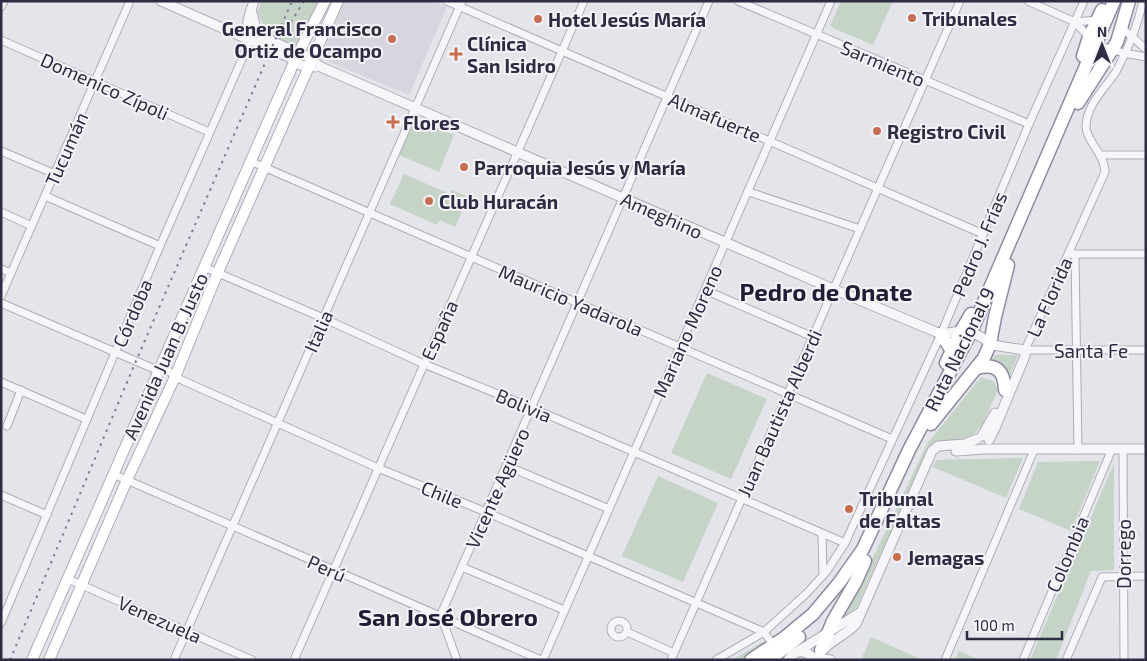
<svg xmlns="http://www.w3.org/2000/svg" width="1147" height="661" font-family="'Exo 2',sans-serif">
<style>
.built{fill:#d6d6e0}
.green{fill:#c5d4c7}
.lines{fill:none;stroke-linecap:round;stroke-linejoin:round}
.minor-casing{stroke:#adadb9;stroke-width:9}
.tertiary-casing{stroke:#adadb9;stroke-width:11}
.secondary-casing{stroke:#adadb9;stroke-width:12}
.trunk-casing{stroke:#8c8ca1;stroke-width:15}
.minor{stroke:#f6f6f9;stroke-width:7}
.tertiary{stroke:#f6f6f9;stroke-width:9}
.secondary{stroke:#fff;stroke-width:10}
.trunk{stroke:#fff;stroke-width:12}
.rail{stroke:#7e7e94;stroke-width:2;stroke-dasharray:2.5 5;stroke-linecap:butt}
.poi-dot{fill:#c96d50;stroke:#f3f3f8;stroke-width:2}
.labels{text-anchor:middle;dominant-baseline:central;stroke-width:4;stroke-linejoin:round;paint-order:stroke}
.poi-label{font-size:19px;font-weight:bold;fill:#2d2c43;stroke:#f3f3f8;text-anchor:start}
.street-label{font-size:19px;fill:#2d2c43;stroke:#f3f3f8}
.district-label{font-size:24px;font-weight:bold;fill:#1f1e34;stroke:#f3f3f8}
</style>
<rect width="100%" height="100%" fill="#e4e4eb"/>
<polygon class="built" points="345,1 433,1 447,7 409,95 320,58"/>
<g class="green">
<polygon points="262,1 318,1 298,50 277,40 266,32 257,12"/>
<polygon points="841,1 893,1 873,45 835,29 830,25"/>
<polygon points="414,118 454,135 439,172 399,155"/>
<polygon points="404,174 450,194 452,190 468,197 455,227 440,220 437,225 390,204"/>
<polygon points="995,355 1018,355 1009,378 991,362"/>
<polygon points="707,373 767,399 731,479 671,453"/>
<polygon points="981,377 993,381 998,390 982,425 967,441 938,441 929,448 856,608 835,622 860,585 927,444"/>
<polygon points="1023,458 1006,498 933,467 936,460"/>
<polygon points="1100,461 1071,531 1019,509 1038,462"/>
<polygon points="1114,463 1114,570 1091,571 1056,660 1030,660"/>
<polygon points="658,476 718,503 683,582 622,556"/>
<polygon points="871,637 923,660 861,660"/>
<polygon points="764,641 767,646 745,660 732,660"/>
<polygon points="959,651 980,660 955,660"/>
</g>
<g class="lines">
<defs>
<g id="minor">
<polyline points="447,1 983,234"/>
<polyline points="738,1 1029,124"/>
<polyline points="1028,1 1075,22 1089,37 1104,47 1124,53 1146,57"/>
<path d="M1143,1C1138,24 1128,49 1117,70C1107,87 1086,104 1086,127C1086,140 1105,155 1105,172L1025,350H1146"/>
<polyline points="1,7 4,1"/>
<polyline points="1075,22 1097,20"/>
<polyline points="1122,28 1146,49"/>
<polyline points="1,40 209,132"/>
<polyline points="1,151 55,174"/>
<polyline points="1101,155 1146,155"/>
<polyline points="250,161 892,439"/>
<polyline points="749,192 860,229"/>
<polyline points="45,196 160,246"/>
<polyline points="1,212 32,226"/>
<polyline points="1071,254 1146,254"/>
<polyline points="1075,254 1078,450"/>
<polyline points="204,267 323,318 424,364 532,408 845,543"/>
<polyline points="1,269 11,273"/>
<polyline points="705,290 813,337"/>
<polyline points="1,296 130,1"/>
<path d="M1,303L159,371C166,369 171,371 175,377L378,468L486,512L764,632L774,646"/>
<polyline points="1,382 86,419"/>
<polyline points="7,426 21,390"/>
<polyline points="1123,449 1124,660"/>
<polyline points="507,466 609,509"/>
<polyline points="113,474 541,660"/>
<polyline points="1,495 47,515"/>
<polyline points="822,534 823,575"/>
<polyline points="462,567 564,610"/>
<polyline points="68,579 252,660"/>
<circle cx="619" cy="629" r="8"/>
<polyline points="1,623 160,246 246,50 247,39"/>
<polyline points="627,632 674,653"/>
<polyline points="814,656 831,659"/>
<polyline points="174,660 462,1"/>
<polyline points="294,660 584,1"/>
<polyline points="457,660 441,616 442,612 709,1"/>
<polyline points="543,660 831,1"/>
<polyline points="671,660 960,1"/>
<polyline points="716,660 764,632 807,593 827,571 845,543 941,334 1029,124 1084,1"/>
<polyline points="945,660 1034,450"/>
<polyline points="1023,660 1112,449"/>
<polyline points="1066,660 1102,577 1146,576"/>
</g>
<g id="tertiary">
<polyline points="161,1 295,60 300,65 316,67"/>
<polyline points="251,9 256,29 261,36 298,53 305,55 321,67 833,289 941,334 961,331 971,332 983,338 992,345 1025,350"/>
<polyline points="247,39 248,20 254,1"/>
<polyline points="982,436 995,413"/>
<polyline points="989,440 995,428 1025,356 1025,350"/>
<polyline points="956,451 985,449 1146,449"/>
<polyline points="795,653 861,612"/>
<path d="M788,660C795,649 807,649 814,660"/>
<path d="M817,660C823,643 844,637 856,624L932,451L938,446L965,444L977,439"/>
</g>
<g id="secondary">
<polyline points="32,660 295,60 325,1"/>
<polyline points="49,660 127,480 175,377 218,272 338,1"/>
</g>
<g id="trunk">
<polyline points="1083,56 1089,37 1102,10"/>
<polyline points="1078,103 1117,42 1129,1"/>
<polyline points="941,334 952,351"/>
<polyline points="946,363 961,331 971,314"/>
<path d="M977,368C997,363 1004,371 1005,390"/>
<polyline points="931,424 984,358 990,344 995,317 1008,265"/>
<polyline points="821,650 833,621 856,581 865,561"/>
<polyline points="751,660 784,638 813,614 839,583 863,549 909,450 971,332 1114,1"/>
<polyline points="769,660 799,637"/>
</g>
</defs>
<use href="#minor" class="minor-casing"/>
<use href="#tertiary" class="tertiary-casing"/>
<use href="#secondary" class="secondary-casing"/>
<use href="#trunk" class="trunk-casing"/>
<use href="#minor" class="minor"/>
<use href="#tertiary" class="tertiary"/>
<use href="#secondary" class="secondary"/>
<use href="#trunk" class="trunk"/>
<g class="rail">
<polyline points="283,35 304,1"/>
<polyline points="10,660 136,361 292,1"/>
</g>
</g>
<g class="poi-dot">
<circle cx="912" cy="18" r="5"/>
<circle cx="538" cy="19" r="5"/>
<circle cx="392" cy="39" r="5"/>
<path d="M453.5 46.5h5v5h5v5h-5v5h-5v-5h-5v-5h5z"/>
<path d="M390.5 114.5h5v5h5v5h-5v5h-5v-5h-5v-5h5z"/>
<circle cx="877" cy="131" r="5"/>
<circle cx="464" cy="167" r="5"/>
<circle cx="429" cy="201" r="5"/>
<circle cx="849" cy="509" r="5"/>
<circle cx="897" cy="557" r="5"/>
</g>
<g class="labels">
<g class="poi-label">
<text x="922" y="18">Tribunales</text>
<text x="548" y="19">Hotel Jesús María</text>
<text x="382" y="28" text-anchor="end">General Francisco<tspan x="382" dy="22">Ortiz de Ocampo</tspan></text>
<text x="467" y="43">Clínica<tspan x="467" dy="22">San Isidro</tspan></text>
<text x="403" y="122">Flores</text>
<text x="887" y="131">Registro Civil</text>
<text x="474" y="167">Parroquia Jesús y María</text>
<text x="439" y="201">Club Huracán</text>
<text x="859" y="498">Tribunal<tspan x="859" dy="22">de Faltas</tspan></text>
<text x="907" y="557">Jemagas</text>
</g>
<g class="street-label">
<text transform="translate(883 63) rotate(23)">Sarmiento</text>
<text transform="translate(105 86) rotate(24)">Domenico Zípoli</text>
<text transform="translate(715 117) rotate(23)">Almafuerte</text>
<text transform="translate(66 149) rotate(-66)">Tucumán</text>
<text transform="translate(662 215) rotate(24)">Ameghino</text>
<text transform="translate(979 244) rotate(-67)">Pedro J. Frías</text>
<text transform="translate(1049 297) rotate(-66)">La Florida</text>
<text transform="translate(571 300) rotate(23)">Mauricio Yadarola</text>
<text transform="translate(132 313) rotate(-67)">Córdoba</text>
<text transform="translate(439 330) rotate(-66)">España</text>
<text transform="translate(318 331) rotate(-66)">Italia</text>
<text transform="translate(687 331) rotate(-66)">Mariano Moreno</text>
<text transform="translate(959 349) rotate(-64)">Ruta Nacional 9</text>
<text x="1091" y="350">Santa Fe</text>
<text transform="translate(165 356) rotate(-66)">Avenida Juan B. Justo</text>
<text transform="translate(524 405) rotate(23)">Bolivia</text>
<text transform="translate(779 413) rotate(-66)">Juan Bautista Alberdi</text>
<text transform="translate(497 488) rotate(-66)">Vicente Agüero</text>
<text transform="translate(442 494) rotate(22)">Chile</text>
<text transform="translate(1067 554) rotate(-67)">Colombia</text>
<text transform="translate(1123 554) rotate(-90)">Dorrego</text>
<text transform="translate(327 568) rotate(24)">Perú</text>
<text transform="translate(160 619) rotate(24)">Venezuela</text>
</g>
<g class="district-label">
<text x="826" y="291">Pedro de Onate</text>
<text x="448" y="616">San José Obrero</text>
</g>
</g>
<rect width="1147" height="661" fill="none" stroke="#2d2c43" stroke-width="5"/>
<g transform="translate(1102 45)" stroke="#f3f3f8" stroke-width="4" paint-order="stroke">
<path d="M0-4L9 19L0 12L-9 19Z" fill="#2d2c43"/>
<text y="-8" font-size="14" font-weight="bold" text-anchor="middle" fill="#2d2c43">N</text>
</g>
<path d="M967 631v8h95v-8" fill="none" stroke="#2d2c43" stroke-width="2.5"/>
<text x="974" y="631" font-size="15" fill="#2d2c43" stroke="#f3f3f8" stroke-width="4" paint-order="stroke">100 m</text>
</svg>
